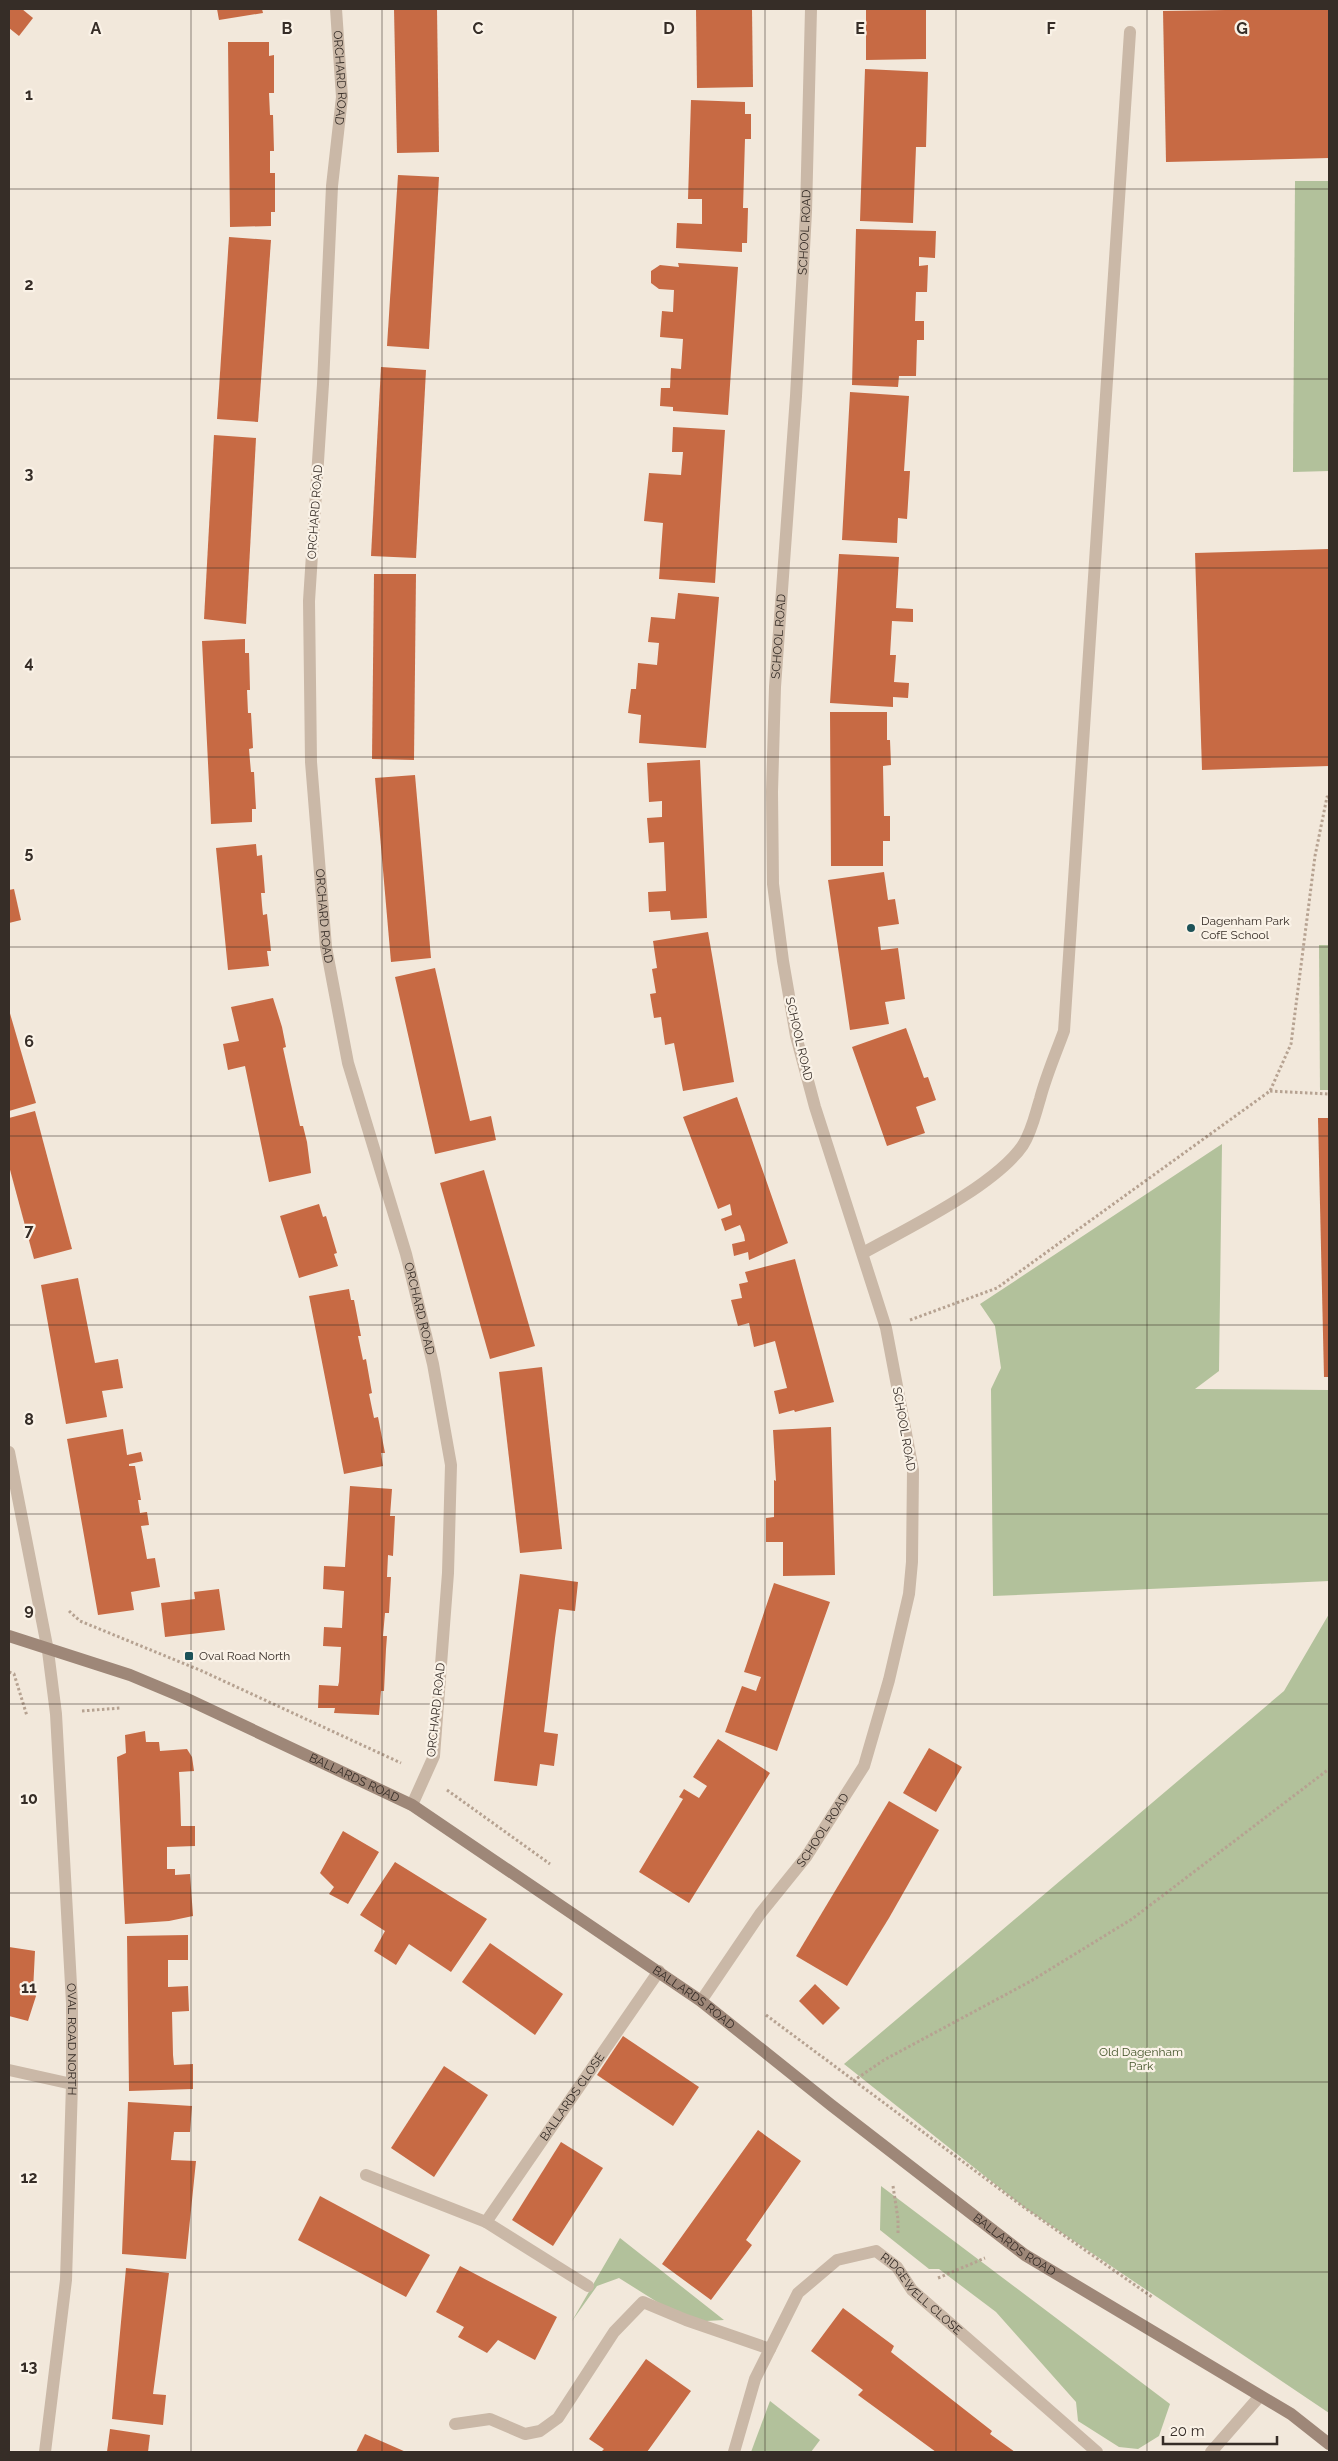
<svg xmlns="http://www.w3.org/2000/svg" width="1338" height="2461" font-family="Raleway,sans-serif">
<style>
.green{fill:#b2c19b}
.building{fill:#c76a44}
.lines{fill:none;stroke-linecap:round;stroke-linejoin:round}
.path{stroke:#b6a291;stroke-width:3;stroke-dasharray:2.5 2.5;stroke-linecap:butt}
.service{stroke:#cab8a7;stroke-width:12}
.minor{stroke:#cab8a7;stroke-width:12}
.secondary{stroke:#9e8778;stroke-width:12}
.grid{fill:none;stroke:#362d27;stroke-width:1;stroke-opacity:0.55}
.poi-dot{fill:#1d5258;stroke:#faf2e7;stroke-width:2}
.labels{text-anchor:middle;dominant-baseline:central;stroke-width:4.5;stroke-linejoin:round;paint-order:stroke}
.street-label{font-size:12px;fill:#362d27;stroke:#faf2e7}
.poi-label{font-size:12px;fill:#362d27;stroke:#faf2e7;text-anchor:start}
.park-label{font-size:12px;fill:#44552b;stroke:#faf2e7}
.grid-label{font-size:16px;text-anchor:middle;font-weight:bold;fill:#362d27;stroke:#faf2e7;stroke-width:4.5;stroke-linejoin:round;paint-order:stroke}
</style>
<rect width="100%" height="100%" fill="#f2e8db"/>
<g class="green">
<polygon points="1295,181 1329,181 1329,471 1293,472"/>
<polygon points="1319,945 1329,945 1329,1090 1320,1090"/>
<polygon points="1222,1144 1219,1371 1195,1389 1329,1390 1329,1581 993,1596 991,1389 1001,1368 995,1326 980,1304"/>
<polygon points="1329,1614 1329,2413 1025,2208 844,2064 1284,1691"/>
<polygon points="881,2186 1170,2404 1159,2436 1138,2449 1119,2447 1078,2421 1076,2402 996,2312 939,2269 929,2269 880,2230"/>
<polygon points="620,2238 724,2320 689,2322 619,2278 597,2286 572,2321"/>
<polygon points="770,2401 820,2440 811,2452 751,2452"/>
</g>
<g class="building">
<polygon points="9,9 22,9 33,18 19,36 9,28"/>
<polygon points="217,9 262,9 263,13 219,20"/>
<polygon points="394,9 437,9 439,152 397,153"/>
<polygon points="696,9 752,9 753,87 697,88"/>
<polygon points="866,9 926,10 926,59 866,60"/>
<polygon points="1288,9 1329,9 1329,158 1166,162 1163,11"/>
<polygon points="228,42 269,42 269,56 274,55 274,93 269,93 270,115 273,115 274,151 270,151 270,173 275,173 275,212 271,212 271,226 230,227"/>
<polygon points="865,69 928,72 926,147 916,147 913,223 860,221"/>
<polygon points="691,100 745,102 745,114 751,114 751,139 745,139 743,208 748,208 747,243 742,243 742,252 676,248 677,223 702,224 702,199 688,199"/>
<polygon points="398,175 439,177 429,349 387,346"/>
<polygon points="856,229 936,231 935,258 919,257 919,266 928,265 927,292 916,292 915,321 924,321 924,340 917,340 916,376 899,376 898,387 852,385"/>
<polygon points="229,237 271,240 258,422 217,419"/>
<polygon points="678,263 738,267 728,415 673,411 673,407 660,406 661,388 670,388 671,368 681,369 683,339 660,337 662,311 673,312 674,290 659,289 651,283 651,271 660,265 679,267"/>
<polygon points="381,367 426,370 416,558 371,556"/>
<polygon points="850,392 909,396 904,471 910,471 907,519 898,518 897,543 842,540"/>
<polygon points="673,427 725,430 715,583 659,579 663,523 644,521 649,473 681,475 683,452 672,452"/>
<polygon points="214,435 256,438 246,624 204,619"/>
<polygon points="1329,549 1329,766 1202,770 1195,553"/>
<polygon points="839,554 899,557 896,608 913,609 913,622 892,621 890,655 896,655 894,682 909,683 908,698 893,697 893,707 830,703"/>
<polygon points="374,574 416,574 414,760 372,759"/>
<polygon points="678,593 719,597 706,748 639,743 641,715 628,713 631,689 636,689 638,663 657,665 659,643 648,642 651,617 675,619"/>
<polygon points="245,639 245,653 249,653 250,690 247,690 248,713 251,713 253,748 249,749 250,761 251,772 254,772 256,809 252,809 252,822 211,824 202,641"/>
<polygon points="830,712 887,712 887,740 890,740 891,765 883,766 884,816 890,816 890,841 883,841 883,866 831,866"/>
<polygon points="700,760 707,918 671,920 670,911 649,912 648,892 666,891 664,842 649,843 647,818 662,817 662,801 649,802 647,763"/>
<polygon points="415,775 431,958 391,962 375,778"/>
<polygon points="256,844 257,856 262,855 265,893 261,893 262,905 263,915 267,914 271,951 267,951 269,966 228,970 216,848"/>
<polygon points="884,872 888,900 895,899 899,924 878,927 881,950 898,948 905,999 885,1002 889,1024 850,1030 828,880"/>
<polygon points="14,889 21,920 9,923 9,890"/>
<polygon points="708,932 734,1082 683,1091 674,1043 665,1045 661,1017 654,1018 650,994 656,993 652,969 657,968 653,941"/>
<polygon points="435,968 470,1121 491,1116 496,1140 435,1154 395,977"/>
<polygon points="273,998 282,1027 286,1047 283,1048 300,1126 303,1126 307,1142 311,1173 269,1182 245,1066 228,1070 223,1044 239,1041 231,1007"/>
<polygon points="9,1010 36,1103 9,1111"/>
<polygon points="906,1028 924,1078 928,1077 936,1100 916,1107 925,1133 887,1146 852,1047"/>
<polygon points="737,1097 788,1243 749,1260 748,1252 734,1256 732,1244 745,1241 744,1235 740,1225 725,1231 721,1219 732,1215 730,1204 718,1209 683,1117"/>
<polygon points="35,1111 72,1249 34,1259 9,1166 9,1118"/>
<polygon points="1318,1118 1329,1118 1329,1377 1324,1377"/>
<polygon points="484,1170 535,1346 490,1359 440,1183"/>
<polygon points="319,1204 323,1217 326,1216 337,1253 334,1254 338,1266 299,1278 280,1216"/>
<polygon points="795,1259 834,1402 795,1412 794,1410 779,1414 774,1391 787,1388 775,1341 754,1347 749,1323 738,1326 731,1300 742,1298 739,1284 748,1282 745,1272"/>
<polygon points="78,1278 95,1363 118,1359 123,1388 102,1391 107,1417 66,1424 41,1285"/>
<polygon points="349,1289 351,1300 354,1300 361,1336 358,1336 363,1360 366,1359 372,1393 369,1394 374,1418 378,1417 385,1453 381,1453 383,1466 344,1474 309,1296"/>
<polygon points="542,1367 562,1549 520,1553 499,1372"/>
<polygon points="831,1427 835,1575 783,1576 783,1542 766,1542 766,1518 774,1517 774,1480 776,1481 773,1430"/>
<polygon points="123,1429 127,1455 141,1452 143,1461 129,1464 129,1466 135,1466 141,1500 138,1500 140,1513 147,1512 149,1525 141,1526 147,1559 155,1558 160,1587 131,1592 134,1610 98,1615 67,1439"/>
<polygon points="350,1486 392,1489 390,1516 395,1516 393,1556 388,1555 387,1577 391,1577 389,1613 385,1613 383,1636 387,1636 386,1649 384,1691 381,1691 379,1715 334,1713 335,1708 318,1708 319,1685 338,1686 339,1682 341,1647 323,1646 324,1627 342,1628 344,1591 323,1589 324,1566 345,1567"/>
<polygon points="520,1574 578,1582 575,1611 559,1609 555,1638 544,1732 558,1734 554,1766 540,1764 537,1786 494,1781"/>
<polygon points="774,1583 830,1602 777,1751 725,1732 742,1686 756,1691 761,1677 744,1672"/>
<polygon points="219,1589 225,1630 165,1637 161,1603 195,1599 194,1592"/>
<polygon points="145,1731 146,1742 159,1742 160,1751 187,1749 192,1757 194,1771 179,1772 180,1794 181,1826 195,1826 195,1846 167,1847 167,1869 175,1869 175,1875 190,1874 193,1916 169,1921 125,1924 117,1757 126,1753 125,1735"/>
<polygon points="718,1739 770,1773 689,1903 639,1872 683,1799 679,1797 684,1789 699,1798 707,1786 693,1777"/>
<polygon points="929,1748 962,1767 936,1812 903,1793"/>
<polygon points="889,1801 939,1830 889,1918 847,1986 796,1956"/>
<polygon points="343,1831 379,1852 348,1904 329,1894 334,1887 320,1873"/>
<polygon points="395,1862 487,1919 451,1972 409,1944 396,1965 374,1951 385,1931 360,1915"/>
<polygon points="188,1935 188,1960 168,1960 168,1987 188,1986 189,2011 172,2012 173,2055 174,2065 193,2064 193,2089 129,2091 127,1936"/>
<polygon points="490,1943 563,1994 535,2035 462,1982"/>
<polygon points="9,1947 35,1951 33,1991 36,1996 28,2021 9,2016"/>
<polygon points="815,1984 840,2008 823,2025 799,2001"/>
<polygon points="623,2036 699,2087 673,2126 597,2075"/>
<polygon points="444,2066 488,2095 434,2177 391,2148"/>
<polygon points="128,2102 192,2106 190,2132 174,2132 171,2160 196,2161 186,2259 122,2254"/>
<polygon points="758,2130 801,2161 746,2240 752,2245 711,2300 662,2264"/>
<polygon points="561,2142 603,2168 553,2246 512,2220"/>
<polygon points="320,2196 430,2255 406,2297 298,2240"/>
<polygon points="460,2266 557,2317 535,2360 498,2340 487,2353 458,2337 464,2327 436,2312"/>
<polygon points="126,2268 169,2273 153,2394 166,2395 163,2425 112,2419"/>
<polygon points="843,2308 894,2346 891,2352 992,2431 990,2434 1015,2452 936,2452 858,2395 863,2390 811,2351"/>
<polygon points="646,2359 691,2391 647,2452 601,2452 604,2449 589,2439"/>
<polygon points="110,2429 150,2435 148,2452 107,2452"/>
<polygon points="365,2434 406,2452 356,2452"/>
</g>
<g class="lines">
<g class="path">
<polyline points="1270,1091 1329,1094"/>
<polyline points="910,1320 997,1288 1270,1091 1291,1044 1315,856 1327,797 1329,797"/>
<polyline points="69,1611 80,1621 202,1671 401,1763"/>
<polyline points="9,1672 14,1674 27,1716"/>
<polyline points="82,1711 120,1708"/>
<polyline points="447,1790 550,1864"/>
<polyline points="766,2015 1025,2208 1152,2297"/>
<polyline points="853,2081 884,2060 1031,1981 1132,1919 1329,1769"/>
<polyline points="893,2186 898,2219 898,2235"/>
<polyline points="938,2278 985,2258"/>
</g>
<g class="service">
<path d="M863,1253C908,1228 995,1186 1023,1145C1032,1131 1035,1115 1040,1099C1046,1076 1056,1053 1064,1031L1130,32"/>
<polyline points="455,2424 490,2419 525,2434 540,2431 558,2418 614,2332 643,2302 686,2320 770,2349"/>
</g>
<g class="minor">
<path id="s1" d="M336,9L342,97L332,186L323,384L309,601L311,762L326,947L348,1063L406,1254L433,1364L451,1465L448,1573L434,1756L412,1805"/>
<path id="s2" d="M9,1452L48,1651L56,1714L72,2003V2084L66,2280L45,2452"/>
<path id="s3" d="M701,2001L760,1914L806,1857L864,1766L889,1680L909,1594L912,1562L913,1470L886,1328L815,1107L796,1036L783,961L773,884L772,792L775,687L796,396L806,212L811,9"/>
<polyline points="9,2070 72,2084"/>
<polyline points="366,2175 486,2222 588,2286"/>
<path id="s4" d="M486,2222L659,1971"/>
<path id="s5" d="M734,2452L755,2379L798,2293L837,2260L876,2251L897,2267L912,2290L1097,2452"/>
<polyline points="1211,2452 1260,2396"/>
</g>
<path class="secondary" id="s6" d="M9,1636L130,1675L185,1698L412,1805L701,2001L831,2105L1025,2255L1291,2414L1329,2444"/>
</g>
<path class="grid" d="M191,9V2452M382,9V2452M573,9V2452M765,9V2452M956,9V2452M1147,9V2452M9,189H1329M9,379H1329M9,568H1329M9,757H1329M9,947H1329M9,1136H1329M9,1325H1329M9,1514H1329M9,1704H1329M9,1893H1329M9,2082H1329M9,2272H1329"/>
<g class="poi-dot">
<circle cx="1191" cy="928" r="5"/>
<rect x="184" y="1651" width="10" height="10" rx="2.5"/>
</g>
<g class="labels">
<g class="street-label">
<text stroke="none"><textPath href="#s1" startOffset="69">ORCHARD ROAD</textPath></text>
<text stroke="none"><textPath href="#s3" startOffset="1845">SCHOOL ROAD</textPath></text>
<text transform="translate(315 512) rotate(-86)">ORCHARD ROAD</text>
<text stroke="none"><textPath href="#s3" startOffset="1440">SCHOOL ROAD</textPath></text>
<text stroke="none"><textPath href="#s1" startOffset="909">ORCHARD ROAD</textPath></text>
<text transform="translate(799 1039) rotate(77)">SCHOOL ROAD</text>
<text stroke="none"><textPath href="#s1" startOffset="1314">ORCHARD ROAD</textPath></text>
<text transform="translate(904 1429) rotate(80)">SCHOOL ROAD</text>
<text transform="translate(436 1710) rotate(-84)">ORCHARD ROAD</text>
<text stroke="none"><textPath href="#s6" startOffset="374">BALLARDS ROAD</textPath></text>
<text stroke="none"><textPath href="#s3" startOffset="210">SCHOOL ROAD</textPath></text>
<text stroke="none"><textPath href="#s6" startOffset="779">BALLARDS ROAD</textPath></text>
<text stroke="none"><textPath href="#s2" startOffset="592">OVAL ROAD NORTH</textPath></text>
<text stroke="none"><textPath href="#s4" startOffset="152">BALLARDS CLOSE</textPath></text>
<text stroke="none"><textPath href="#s6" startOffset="1184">BALLARDS ROAD</textPath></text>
<text stroke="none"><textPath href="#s5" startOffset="326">RIDGEWELL CLOSE</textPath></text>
</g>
<g class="poi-label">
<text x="1201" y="921">Dagenham Park<tspan x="1201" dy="14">CofE School</tspan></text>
<text x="199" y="1656">Oval Road North</text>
</g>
<g class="park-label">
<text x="1141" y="2052">Old Dagenham<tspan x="1141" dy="14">Park</tspan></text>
</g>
</g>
<g class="grid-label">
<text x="96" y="34">A</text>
<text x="287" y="34">B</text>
<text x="478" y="34">C</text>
<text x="669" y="34">D</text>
<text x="860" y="34">E</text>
<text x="1051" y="34">F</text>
<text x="1242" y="34">G</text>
<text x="29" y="100">1</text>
<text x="29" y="290">2</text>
<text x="29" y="479">3</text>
<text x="29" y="668">4</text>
<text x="29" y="858">5</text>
<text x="29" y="1047">6</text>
<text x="29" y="1236">7</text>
<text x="29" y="1425">8</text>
<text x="29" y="1615">9</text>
<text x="29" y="1804">10</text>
<text x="29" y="1993">11</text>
<text x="29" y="2183">12</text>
<text x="29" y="2372">13</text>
</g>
<rect width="1338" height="2461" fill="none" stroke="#362d27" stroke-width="20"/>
<path d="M1163 2436v8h114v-8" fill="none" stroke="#362d27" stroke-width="2.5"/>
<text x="1170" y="2436" font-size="15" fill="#362d27" stroke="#faf2e7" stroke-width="4" paint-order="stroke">20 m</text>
</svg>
